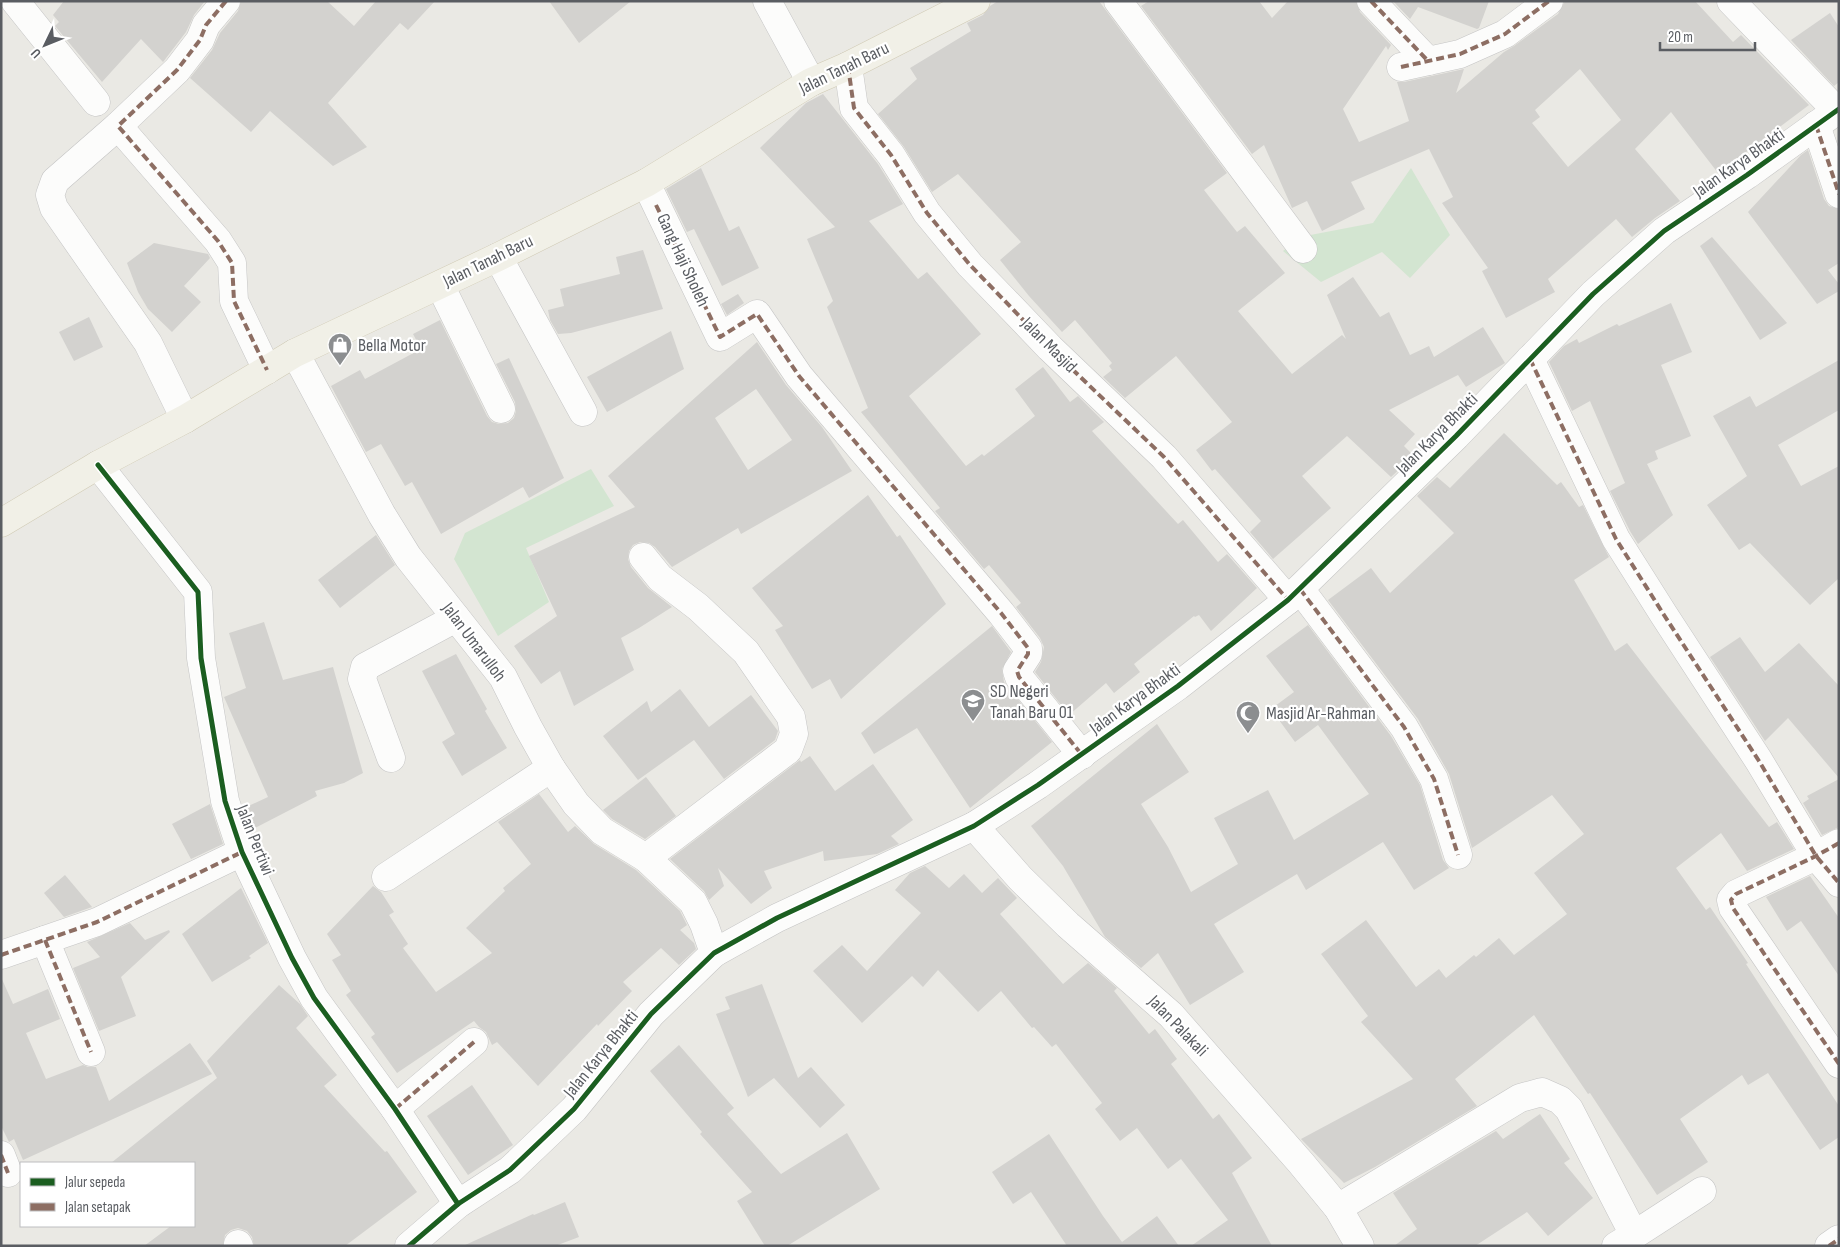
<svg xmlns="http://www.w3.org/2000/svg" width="1840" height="1247" font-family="'Sofia Sans Condensed',sans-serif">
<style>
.green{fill:#d3e5d1}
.building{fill:#d3d2cf;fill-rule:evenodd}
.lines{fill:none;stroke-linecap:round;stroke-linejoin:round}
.minor-casing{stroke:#c5c5c5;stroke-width:29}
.major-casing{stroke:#d0cab4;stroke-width:29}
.minor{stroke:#fcfcfb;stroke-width:28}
.major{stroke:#f1f0e7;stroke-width:28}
.quiet{stroke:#8d6e63;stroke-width:4;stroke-dasharray:8 4;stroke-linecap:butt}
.cycleway-casing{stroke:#fff;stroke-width:8}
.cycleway{stroke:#1b5e20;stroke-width:5}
.labels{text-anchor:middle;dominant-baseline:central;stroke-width:4.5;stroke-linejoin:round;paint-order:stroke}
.street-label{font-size:18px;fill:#5a5d62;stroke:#fff}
.poi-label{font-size:18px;fill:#5a5d62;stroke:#fff;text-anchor:start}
</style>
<rect width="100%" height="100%" fill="#eae9e4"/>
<g class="green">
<polygon points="1411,168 1450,235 1410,278 1382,252 1321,282 1283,251 1300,237 1373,223"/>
<polygon points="591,469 614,506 526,548 549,602 498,636 454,559 465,533"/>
</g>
<g class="building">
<polygon points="64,1 205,1 194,15 186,32 163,62 141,39 102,82 55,26 59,22 53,15"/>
<polygon points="241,1 327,1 354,26 376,1 435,1 408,30 400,23 328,103 367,147 333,166 270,111 251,132 190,78 212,50 220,33 238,11"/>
<polygon points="549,1 631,1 579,43"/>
<polygon points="998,1 1099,1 1227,173 1204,190 1237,232 1245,226 1285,273 1238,311 1292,374 1342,335 1346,339 1327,295 1353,277 1380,317 1389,312 1410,355 1429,346 1434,357 1483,327 1505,363 1466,387 1458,375 1389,410 1415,434 1404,446 1414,456 1391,477 1347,436 1302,476 1331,508 1273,559 1250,532 1261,521 1215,469 1212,471 1196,450 1232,422 1176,356 1125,398 1103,377 1112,370 1109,366 1112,363 1075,320 1062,332 1029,296 1000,260 1021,242 958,174 932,192 904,147 878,114 917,79 910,68 971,31 967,23 983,15 990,6"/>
<path d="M1149,1H1259L1272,18L1288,1H1356L1360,12L1391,45L1388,50L1386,46L1343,109L1359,142L1409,121L1397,82H1404L1464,69L1456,93L1504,52L1514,46L1558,14L1565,1H1695L1733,42L1741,35L1809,105L1718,173L1671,112L1635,149L1680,201L1655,218L1632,237L1616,219L1548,279L1555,292L1506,318L1482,271L1488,268L1442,203L1453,197L1429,149L1351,182L1365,209L1322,231L1307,201L1292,208L1264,145L1252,154L1141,6ZM1580,69L1621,120L1568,167L1532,123L1540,117L1535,110Z"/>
<polygon points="1393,1 1489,1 1479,28 1477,29 1418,7 1410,19"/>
<polygon points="1830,13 1839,27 1839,82 1834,86 1791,40"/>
<polygon points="823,94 878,164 903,204 869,221 918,279 927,272 981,334 909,396 966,466 982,454 984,456 1035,416 1015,389 1043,367 1070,402 1078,396 1104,422 1092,431 1178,524 1183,520 1218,562 1227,554 1257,588 1211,631 1199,615 1195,617 1194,616 1134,664 1140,672 1114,693 1106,683 1069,715 1035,672 1041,662 1044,647 1040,638 1016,607 1021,603 989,565 984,569 935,511 940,508 861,412 868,408 827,307 833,301 807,239 835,227 760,148 806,103"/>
<polygon points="1808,150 1824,199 1829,206 1839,209 1839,263 1828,270 1839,284 1839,291 1817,304 1748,212 1801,155"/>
<polygon points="701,168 729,231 739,226 759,268 722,286 694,229 687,232 666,189"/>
<polygon points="1712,237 1787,323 1760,340 1700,246"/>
<polygon points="154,243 208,254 210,258 184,286 201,302 172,332 148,309 138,292 127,263"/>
<polygon points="643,250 663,309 571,333 558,334 550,320 548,310 564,306 560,289 620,274 616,257"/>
<polygon points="738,294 744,303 727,315 721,304"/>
<polygon points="1671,303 1692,352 1661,365 1691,436 1655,451 1658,459 1647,464 1673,515 1638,544 1630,531 1610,491 1625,483 1590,401 1572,411 1549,362 1564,346 1577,339 1579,343 1617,324 1619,326"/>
<polygon points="89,317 103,347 74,361 59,332"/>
<polygon points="440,320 487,416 492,422 499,424 508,423 514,418 516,411 515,402 496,364 509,358 564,478 529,498 523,487 441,534 412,482 405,486 381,444 366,452 331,386 360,370 365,379 421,349 413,334"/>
<polygon points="671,331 684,369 607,412 587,377"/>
<path d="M757,342L786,385L822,427L852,471L741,534L738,528L672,567L655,547L649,543L640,542L633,545L629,551L628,559L631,567L648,588L672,607L639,628L621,638L634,670L574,706L560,671L541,684L514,646L557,616L529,556L635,507L608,476ZM756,389L792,440L748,470L715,418Z"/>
<polygon points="1839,360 1839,410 1778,445 1801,486 1839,466 1839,578 1810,605 1750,543 1739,550 1707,505 1747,476 1713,416 1750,396 1756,407"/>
<polygon points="1504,433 1557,485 1561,482 1579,507 1583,505 1609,557 1574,580 1615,651 1627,643 1769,827 1777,822 1794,849 1747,871 1721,833 1676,868 1706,910 1710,907 1748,963 1746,964 1839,1106 1839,1137 1820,1150 1768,1073 1748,1085 1742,1075 1680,1119 1708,1162 1657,1195 1590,1093 1588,1094 1534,1015 1455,1079 1477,1106 1375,1167 1344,1183 1301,1139 1413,1079 1361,1022 1368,1016 1321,954 1366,920 1416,987 1439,969 1446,978 1474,955 1476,957 1499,938 1514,955 1567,914 1534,873 1584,834 1552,795 1472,848 1449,774 1418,719 1328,600 1371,568 1390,593 1454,533 1417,496 1437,477 1450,488"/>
<polygon points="868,495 897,537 900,535 946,604 841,699 830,679 812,689 775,630 783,626 752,588"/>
<polygon points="376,535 395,565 340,608 318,580"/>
<polygon points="264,622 283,680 333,667 363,773 344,783 315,791 317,796 251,830 244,808 268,797 224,697 246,688 229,633"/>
<polygon points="1308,625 1391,736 1420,785 1443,860 1449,868 1414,890 1383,842 1306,890 1297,874 1214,924 1244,972 1190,1005 1158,953 1141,968 1105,937 1063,866 1031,826 1157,724 1189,772 1141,804 1168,847 1191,892 1238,864 1214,818 1268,790 1294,840 1369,794 1318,725 1295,742 1271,709 1294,692 1266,656"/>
<polygon points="992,626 1011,652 1002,669 1004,682 1052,742 970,808 917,728 874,754 861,733"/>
<polygon points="1740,637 1765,672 1799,643 1839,686 1839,778 1788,718 1765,741 1710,657"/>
<polygon points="456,654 487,709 485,711 507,748 462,776 442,742 455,734 422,671"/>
<polygon points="680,689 709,727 751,695 778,731 775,740 724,779 694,740 638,780 603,736 647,701 651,712"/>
<polygon points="810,756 835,791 873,764 913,820 891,836 899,844 877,854 824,861 823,851 764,871 772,888 751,904 718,868 724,886 709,900 704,891 670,859 800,760 801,762"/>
<polygon points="646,777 676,816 645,839 612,819 603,810"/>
<polygon points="1839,779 1839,827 1822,835 1803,803 1809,799 1807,796"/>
<polygon points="539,794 568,832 575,826 594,844 636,870 680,911 687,925 680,930 694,943 696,949 679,965 661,948 623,982 632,991 598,1026 597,1024 538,1086 497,1042 492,1045 486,1032 479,1027 474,1021 397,1073 371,1037 375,1034 346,995 351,991 332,960 341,955 327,934 373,886 381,892 394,912 389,915 408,944 403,948 436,992 461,975 492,953 466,928 505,891 503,888 531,864 498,822"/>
<polygon points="210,804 223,844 191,859 172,824"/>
<polygon points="925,866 949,888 964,874 982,893 998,878 1017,898 1000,914 1063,984 1088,963 1117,988 1114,991 1149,1034 1155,1029 1177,1059 1171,1064 1213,1119 1219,1114 1252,1158 1232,1173 1272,1246 1191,1246 1228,1220 1181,1159 1168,1169 1137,1128 1120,1141 1095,1109 1102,1103 1056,1044 1052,1047 1034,1027 1032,1028 1001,991 978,1012 938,970 923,987 912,976 862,1023 813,971 842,945 867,971 921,913 895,890 910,873"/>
<polygon points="65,875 92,907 64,917 44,893"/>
<polygon points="1810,876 1839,918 1839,976 1801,921 1787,931 1766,897"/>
<polygon points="241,888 268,943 249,956 251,958 212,982 182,934"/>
<polygon points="130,923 145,940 169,930 170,932 121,977 136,1016 99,1031 73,968 100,957 87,942"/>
<polygon points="1,977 13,1004 48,989 60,1019 26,1033 46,1079 83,1065 88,1067 96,1067 109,1101 190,1043 212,1074 23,1160 14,1139 9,1142 1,1126"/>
<polygon points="762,984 798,1078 811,1067 845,1105 820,1128 774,1078 748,1097 716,1014 730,1009 725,997"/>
<polygon points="279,985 300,1004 308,1016 296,1028 337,1075 324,1086 385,1152 387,1151 417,1192 345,1246 254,1246 252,1237 247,1231 238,1228 231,1230 225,1235 223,1246 144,1246 171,1226 194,1226 194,1163 111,1163 217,1078 207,1061"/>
<polygon points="679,1045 734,1108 727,1114 781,1174 847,1133 880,1189 787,1246 765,1246 737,1201 752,1192 700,1134 702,1132 650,1071"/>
<polygon points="472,1085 513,1145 468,1175 427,1116"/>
<polygon points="1540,1114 1570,1159 1564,1163 1593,1198 1548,1236 1527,1212 1475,1246 1394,1246 1417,1229 1393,1193 1496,1131 1503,1139"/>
<polygon points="1049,1134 1103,1216 1122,1242 1157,1216 1179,1246 1067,1246 1031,1192 1013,1204 992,1172"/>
<polygon points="565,1202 579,1237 555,1246 463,1246 533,1214 534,1215"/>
</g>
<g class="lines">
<defs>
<g id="minor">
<polyline points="15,1 96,102"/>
<polyline points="767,1 811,82"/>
<polyline points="1118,1 1303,249"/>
<polyline points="1371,1 1428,61"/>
<polyline points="1731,1 1836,110"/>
<polyline points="848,66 854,108 891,155 927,213 970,265 1003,299 1050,348 1164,457 1288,600"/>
<polyline points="1401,67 1460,54 1505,34 1549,1"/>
<polyline points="1816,125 1839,194"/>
<polyline points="118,126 218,241 232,263 234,301 267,370"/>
<polyline points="646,183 720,337 757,314 799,376 1001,613 1028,648 1028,654 1017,671 1019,677 1082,755"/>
<polyline points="498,257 583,412"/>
<polyline points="440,285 501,409"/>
<polyline points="295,353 382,515 408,557 503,677 528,727 551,768 576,804 602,831 646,858 693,902 704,924 714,953"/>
<polyline points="1530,359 1616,539 1664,615 1759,761 1816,856 1839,883"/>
<polyline points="185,419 148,343 54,208 50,195 55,181 118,126 177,70 200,40 206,25 226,1"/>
<polyline points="98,465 198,592 201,658 225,801 242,852 292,958 314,998 395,1109 458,1204"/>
<polyline points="643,557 660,578 698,607 746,652 791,717 794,734 788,750 646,858"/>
<polyline points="1300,589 1404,727 1434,779 1458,855"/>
<polyline points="391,758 362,679 365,667 456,618"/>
<polyline points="974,826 1020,878 1068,925 1171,1015 1301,1163 1338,1208 1360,1246"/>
<polyline points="1839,843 1816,856 1736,894 1731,900 1733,908 1839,1064"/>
<polyline points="386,877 551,768"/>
<polyline points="45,940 91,1052"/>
<polyline points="1,955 97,922 242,852"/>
<polyline points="395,1109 474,1042"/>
<polyline points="1,1155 8,1173"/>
<polyline points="1338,1208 1520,1098 1542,1092 1560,1100 1569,1109 1634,1235 1616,1246"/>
<polyline points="1634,1235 1702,1191"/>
<polyline points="238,1244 239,1246"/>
<polyline points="409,1246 458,1204 510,1170 574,1109 651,1014 714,953 777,918 974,826 1038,785 1178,686 1288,600 1456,436 1593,294 1664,231 1747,175 1839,109"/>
<polyline points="1829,1246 1839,1239"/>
</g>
<polyline id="major" points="1,523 98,465 185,419 295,353 498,257 646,183 811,82 848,66 976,1"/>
</defs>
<use href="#minor" class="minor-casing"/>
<use href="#major" class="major-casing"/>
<use href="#minor" class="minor"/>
<use href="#major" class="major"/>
<g class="quiet">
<polyline points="226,1 206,25 200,40 177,70 118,126 218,241 232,263 234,301 267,370"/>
<polyline points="1371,1 1428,61"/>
<polyline points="848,66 854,108 891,155 927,213 970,265 1003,299 1050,348 1164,457 1288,600"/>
<polyline points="1401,67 1460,54 1505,34 1549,1"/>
<polyline points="1816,125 1839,194"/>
<polyline points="656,205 720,337 757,314 799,376 1001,613 1028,648 1028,654 1017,671 1019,677 1082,755"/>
<polyline points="1530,359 1616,539 1664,615 1759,761 1816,856 1839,883"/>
<polyline points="1300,589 1404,727 1434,779 1458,855"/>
<polyline points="1839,843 1816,856 1736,894 1731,900 1733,908 1839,1064"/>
<polyline points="45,940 91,1052"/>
<polyline points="1,955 97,922 242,852"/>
<polyline points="395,1109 474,1042"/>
<polyline points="1,1155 8,1173"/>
<polyline points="1829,1246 1839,1239"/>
</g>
<defs>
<g id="cycleway">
<polyline points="98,465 198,592 201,658 225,801 242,852 292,958 314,998 395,1109 458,1204"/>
<polyline points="409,1246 458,1204 510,1170 574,1109 651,1014 714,953 777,918 974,826 1038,785 1178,686 1288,600 1456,436 1593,294 1664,231 1747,175 1839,109"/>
</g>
</defs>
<use href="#cycleway" class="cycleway-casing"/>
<use href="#cycleway" class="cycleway"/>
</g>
<defs>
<symbol id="shop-pin" viewBox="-11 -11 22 30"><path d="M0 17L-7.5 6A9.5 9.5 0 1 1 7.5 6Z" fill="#8c8e90" stroke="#fff"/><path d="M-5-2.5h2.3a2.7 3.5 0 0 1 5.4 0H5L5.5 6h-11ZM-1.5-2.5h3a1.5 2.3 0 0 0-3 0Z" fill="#fff"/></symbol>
<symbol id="school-pin" viewBox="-11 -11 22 30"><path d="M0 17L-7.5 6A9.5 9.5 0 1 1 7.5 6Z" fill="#8c8e90" stroke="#fff"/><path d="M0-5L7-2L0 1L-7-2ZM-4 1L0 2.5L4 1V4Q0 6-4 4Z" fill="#fff"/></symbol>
<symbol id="mosque-pin" viewBox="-11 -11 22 30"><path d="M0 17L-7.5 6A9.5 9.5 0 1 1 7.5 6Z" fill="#8c8e90" stroke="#fff"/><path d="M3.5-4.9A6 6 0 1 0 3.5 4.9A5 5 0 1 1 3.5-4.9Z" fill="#fff"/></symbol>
</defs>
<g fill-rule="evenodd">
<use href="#shop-pin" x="326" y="331" width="28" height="38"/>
<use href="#school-pin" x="959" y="687" width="28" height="38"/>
<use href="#mosque-pin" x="1234" y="699" width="28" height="38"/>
</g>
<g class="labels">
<g class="street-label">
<text transform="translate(844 68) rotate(-26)">Jalan Tanah Baru</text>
<text transform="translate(1739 163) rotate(-35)">Jalan Karya Bhakti</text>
<text transform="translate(683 260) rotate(65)">Gang Haji Sholeh</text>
<text transform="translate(488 261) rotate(-26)">Jalan Tanah Baru</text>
<text transform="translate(1049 345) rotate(45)">Jalan Masjid</text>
<text transform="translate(1437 434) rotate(-45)">Jalan Karya Bhakti</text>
<text transform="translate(474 642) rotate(53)">Jalan Umarulloh</text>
<text transform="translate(1135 699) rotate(-36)">Jalan Karya Bhakti</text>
<text transform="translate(255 840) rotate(68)">Jalan Pertiwi</text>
<text transform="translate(1178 1026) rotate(46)">Jalan Palakali</text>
<text transform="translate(601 1054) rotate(-51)">Jalan Karya Bhakti</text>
</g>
<g class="poi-label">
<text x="358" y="345">Bella Motor</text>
<text x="990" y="691">SD Negeri<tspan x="990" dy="21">Tanah Baru 01</tspan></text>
<text x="1266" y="713">Masjid Ar-Rahman</text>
</g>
</g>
<rect width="1840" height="1247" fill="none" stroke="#5a5d62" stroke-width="5"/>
<rect x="20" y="1162" width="175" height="65" fill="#ffffff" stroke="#bdbec0"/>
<rect x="30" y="1178" width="25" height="8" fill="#1b5e20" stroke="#bdbec0"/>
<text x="65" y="1187" font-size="15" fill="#5a5d62">Jalur sepeda</text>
<rect x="30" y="1203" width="25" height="8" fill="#8d6e63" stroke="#bdbec0"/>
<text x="65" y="1212" font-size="15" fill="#5a5d62">Jalan setapak</text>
<g transform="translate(45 45) rotate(227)" stroke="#ffffff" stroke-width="4" paint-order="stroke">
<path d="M0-4L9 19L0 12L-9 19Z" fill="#5a5d62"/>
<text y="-8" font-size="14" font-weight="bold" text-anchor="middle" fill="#5a5d62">U</text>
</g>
<path d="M1660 42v8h95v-8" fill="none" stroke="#5a5d62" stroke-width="2.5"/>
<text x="1668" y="42" font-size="15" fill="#5a5d62" stroke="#ffffff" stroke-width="4" paint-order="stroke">20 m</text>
</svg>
